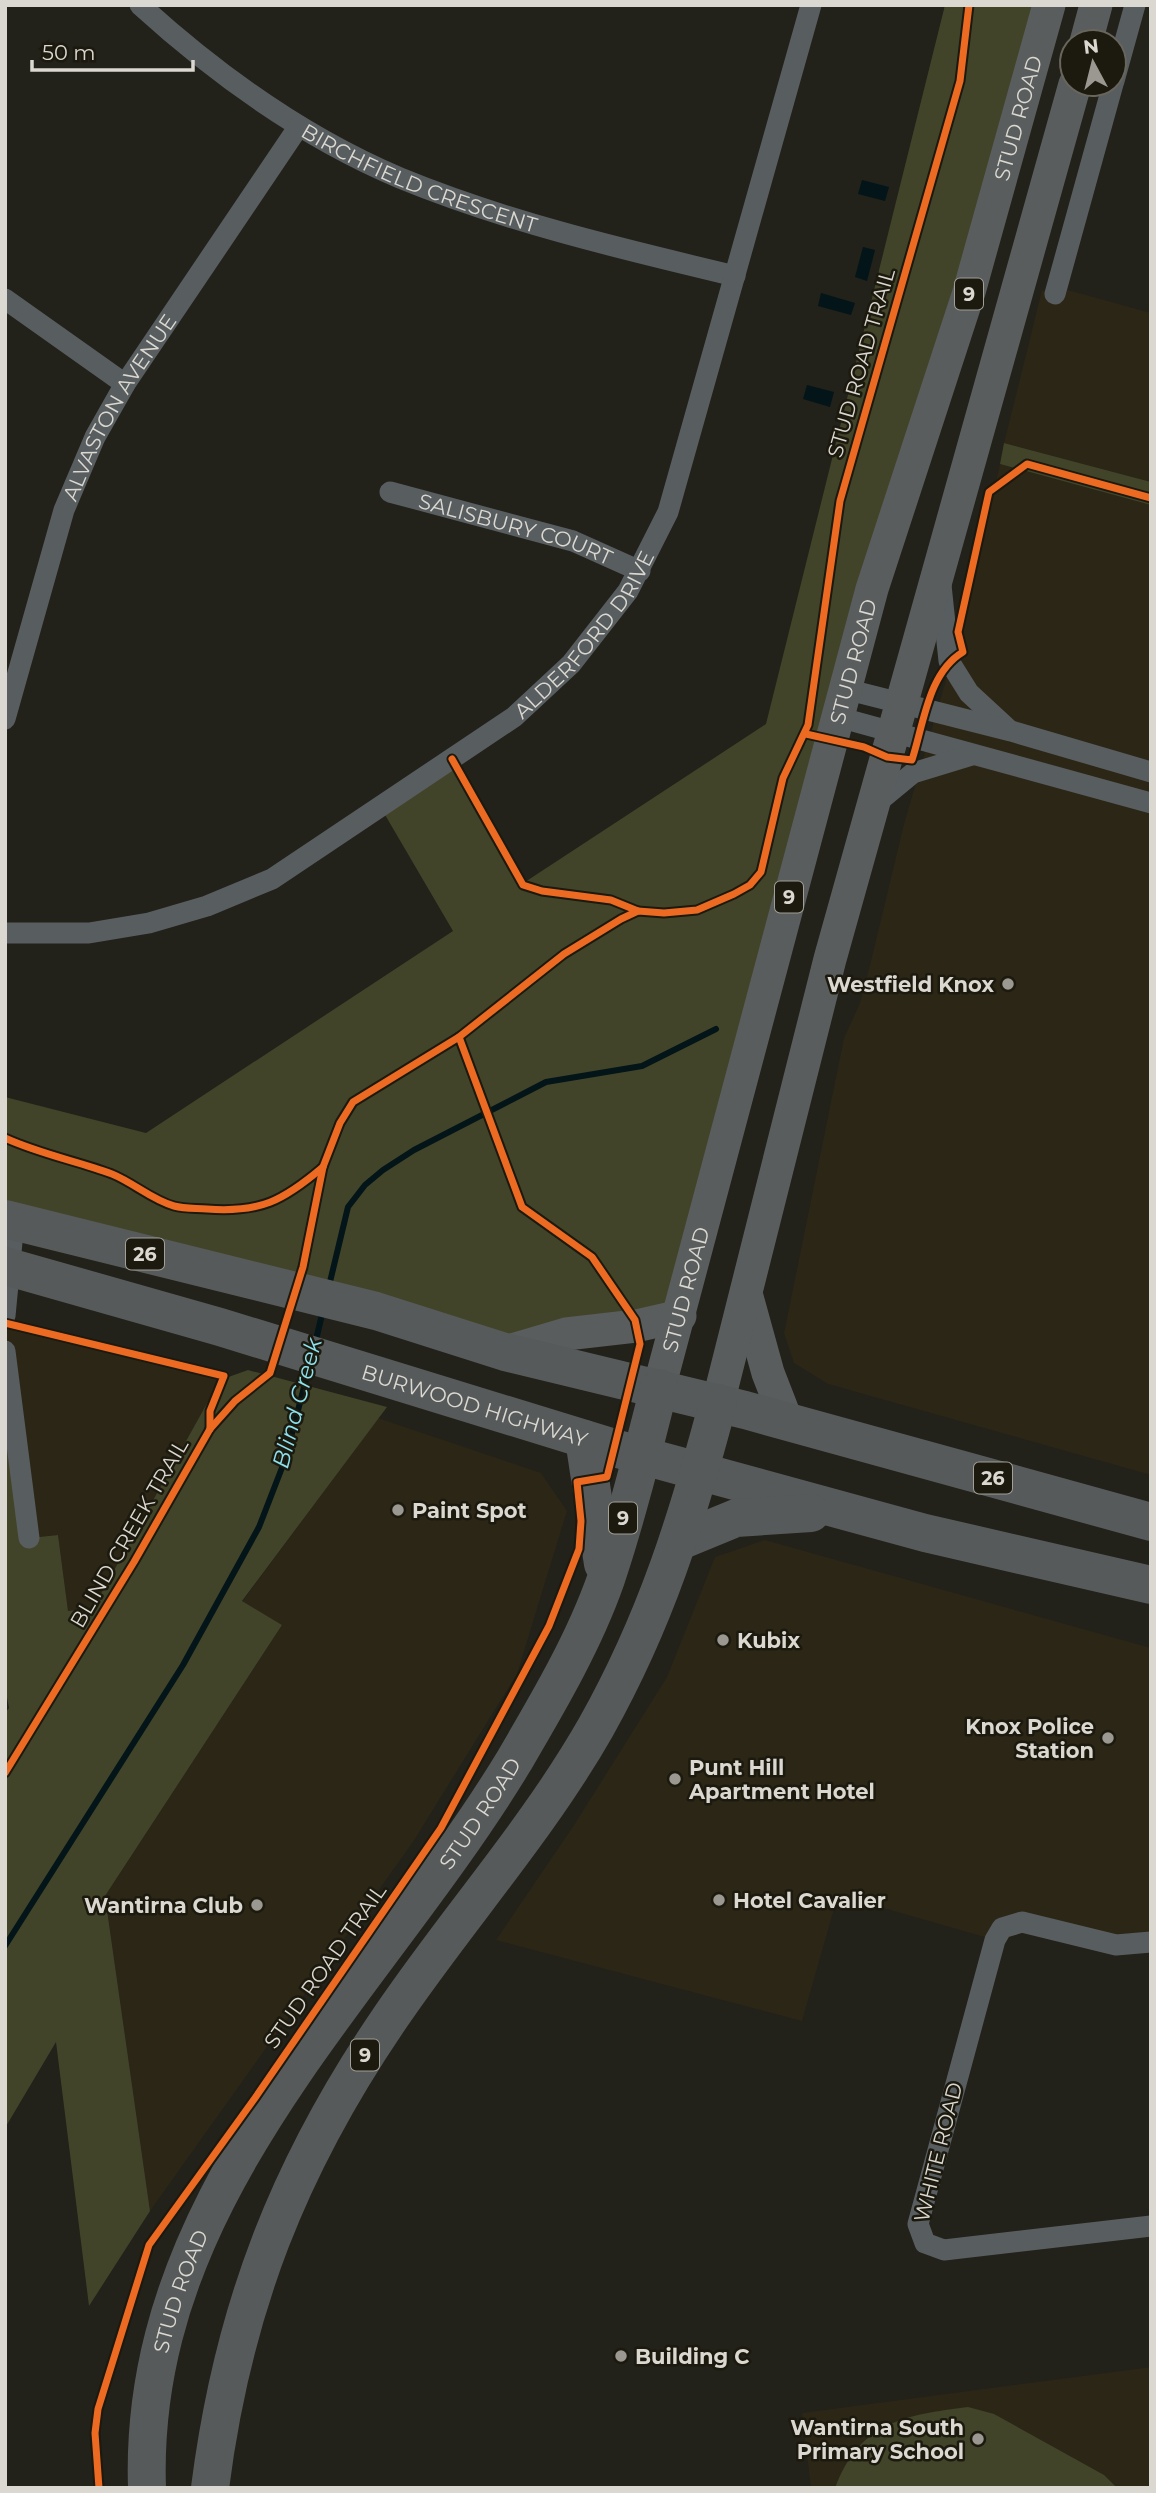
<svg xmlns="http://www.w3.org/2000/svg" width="1156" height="2493" font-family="Montserrat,sans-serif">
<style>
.built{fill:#2c2616}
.green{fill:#414428}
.water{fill:#031518}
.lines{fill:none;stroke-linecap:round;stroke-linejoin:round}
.stream{stroke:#031518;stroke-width:6}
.street{stroke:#585d60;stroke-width:21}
.primary{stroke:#595d5e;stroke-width:33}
.highway{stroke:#565a5a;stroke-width:38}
.cycleway-casing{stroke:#1c190e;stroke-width:11}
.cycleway{stroke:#ed6a23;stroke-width:7}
.poi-dot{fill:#9a9890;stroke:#1c190e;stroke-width:2.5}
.labels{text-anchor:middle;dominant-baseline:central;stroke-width:5;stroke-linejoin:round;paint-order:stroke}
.shield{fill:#1c190e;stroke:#a19f96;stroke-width:2}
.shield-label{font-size:19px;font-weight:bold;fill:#dad8d0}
.street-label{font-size:21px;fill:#dad8d0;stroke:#1c190e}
.poi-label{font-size:21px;font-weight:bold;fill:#dad8d0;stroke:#1c190e;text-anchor:start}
.water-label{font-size:23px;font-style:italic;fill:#8be3f0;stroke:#1c190e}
</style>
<rect width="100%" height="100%" fill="#22211a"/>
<g class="built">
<polygon points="1057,287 1151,313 1151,482 1004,443 1042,290 1055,294"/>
<polygon points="1000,464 1151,505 1151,1475 828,1384 794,1363 784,1333 844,1038 860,1003 870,965 904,824 967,608"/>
<polygon points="5,1328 220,1380 93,1608 68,1611 58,1535 29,1538 5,1351"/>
<polygon points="378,1418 541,1473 567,1511 517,1674 413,1842 150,2211 105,1896 282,1625 242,1602"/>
<polygon points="765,1540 1151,1648 1151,1942 1022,1922 995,1940 838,1895 802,2021 496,1940 574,1825 667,1677 715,1557"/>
<polygon points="1151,2367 1151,2488 811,2488 802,2413"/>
</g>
<g class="green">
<polygon points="945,5 1046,5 680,1316 505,1352 5,1219 5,1097 146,1133 453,931 381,808 456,756 525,882 766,724"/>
<polygon points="1004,443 1151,482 1151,505 1000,464"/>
<polygon points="5,1351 30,1538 58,1535 68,1611 93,1608 220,1380 248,1370 387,1407 242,1601 282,1625 105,1896 150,2211 89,2306 56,2042 5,2128 5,1713 9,1708 5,1687"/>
<path d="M968,2407L994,2414L1104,2475L1117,2488H835C859,2422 905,2415 968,2407Z"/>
</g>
<g class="water">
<polygon points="862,180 889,187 885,201 858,194"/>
<polygon points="863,247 875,250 867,281 855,277"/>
<polygon points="821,293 855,303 851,315 818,306"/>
<polygon points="807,385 834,392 830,407 803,399"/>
</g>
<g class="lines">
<g class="stream">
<polyline points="329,1286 348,1207 365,1185 383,1170 414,1150 546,1082 642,1066 716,1029"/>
<polyline points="315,1344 323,1310"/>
<polyline points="5,1946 183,1665 259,1527 285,1460 309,1368"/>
</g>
<g class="street">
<path id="s1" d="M140,5C217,75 303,137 400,178C507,222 622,249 735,276"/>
<polyline points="1114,81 1135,5"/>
<polyline points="1055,294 1113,84"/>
<polyline points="5,299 125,384"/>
<path id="s2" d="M390,492L573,541L640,571"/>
<polyline points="941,585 949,661 969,693 1008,729"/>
<polyline points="845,689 1011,731 1151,772"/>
<polyline points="838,717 1151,803"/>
<path id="s3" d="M5,719L64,510L95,437L125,384L299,126"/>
<polyline points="873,806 913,773 972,755"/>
<path id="s4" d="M5,933H89L149,923L207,906L272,879L514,717L571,664L628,591L668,512L811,5"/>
<polyline points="5,1316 14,1221"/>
<polyline points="5,1351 29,1538"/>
<polyline points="1151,1942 1116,1945 1022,1922 1002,1928 995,1940 918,2224 925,2243 944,2250 1151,2226"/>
</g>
<g class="primary">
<polyline points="1086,42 1096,5"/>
<polyline points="747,1297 768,1373 787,1422"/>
<polyline points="505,1352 566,1334 636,1326 680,1316"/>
<path id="s5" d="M659,1388L872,589L969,292L1049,5"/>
<polyline points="718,1403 830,959 1075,84"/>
</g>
<g class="highway">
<polyline points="5,1219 376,1311 505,1352 745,1410 1151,1522"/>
<path id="s6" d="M5,1266L220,1327L614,1448L925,1533L1151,1585"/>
<polyline points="584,1439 603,1564"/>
<polyline points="680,1541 736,1518 811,1513"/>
<path id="s7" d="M147,2488C137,2193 373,1994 514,1761C548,1703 584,1642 606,1579C627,1516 643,1451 659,1388"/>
<path d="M210,2488C233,2308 289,2165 392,2015C458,1918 538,1829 596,1727C656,1620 687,1520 718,1403"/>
</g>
<defs>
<g id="cycleway">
<path d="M806,734L864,747L887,757L912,760C924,723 928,673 963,652L958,632L989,492L1027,464L1151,498"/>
<polyline points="452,759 523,885 542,891 611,900 638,911"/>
<path d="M5,1138C40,1154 77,1161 112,1174C134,1183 152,1200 174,1206C185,1209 196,1208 207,1209C260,1213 283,1201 323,1167"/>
<polyline points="5,1323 224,1376 210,1411 210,1429"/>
<polyline points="5,1773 134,1562 210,1429 235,1401 270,1373 303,1267 323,1167 340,1123 353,1102 459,1037 564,954 621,919 638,911 664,913 697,910 734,894 750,885 761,872 783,778 808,725 840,501 960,81 969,5"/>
<polyline points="99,2488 95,2433 98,2409 149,2245 255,2098 441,1828 549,1626 579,1549 581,1521 577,1482 607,1477 610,1465 640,1344 635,1320 592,1257 522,1207 459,1037"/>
</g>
</defs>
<use href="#cycleway" class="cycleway-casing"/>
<use href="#cycleway" class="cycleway"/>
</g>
<g class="poi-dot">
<circle cx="1008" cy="984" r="7"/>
<circle cx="398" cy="1510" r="7"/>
<circle cx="723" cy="1640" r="7"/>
<circle cx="1108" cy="1738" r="7"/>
<circle cx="675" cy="1779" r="7"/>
<circle cx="719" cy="1900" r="7"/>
<circle cx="257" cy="1905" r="7"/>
<circle cx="621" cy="2356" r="7"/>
<circle cx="978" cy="2439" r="7"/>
</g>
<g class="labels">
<g class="shield">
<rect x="955" y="278.5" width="28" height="31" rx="5"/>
<rect x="775" y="881.5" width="28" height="31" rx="5"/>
<rect x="126" y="1238.5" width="38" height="31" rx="5"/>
<rect x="974" y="1462.5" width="38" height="31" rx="5"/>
<rect x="609" y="1502.5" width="28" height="31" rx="5"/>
<rect x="351" y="2039.5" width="28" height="31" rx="5"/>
</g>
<g class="shield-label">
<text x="969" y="294">9</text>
<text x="789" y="897">9</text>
<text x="145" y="1254">26</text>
<text x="993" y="1478">26</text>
<text x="623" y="1518">9</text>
<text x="365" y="2055">9</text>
</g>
<g class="street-label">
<text stroke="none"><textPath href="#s5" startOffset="1320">STUD ROAD</textPath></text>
<text stroke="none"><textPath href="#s1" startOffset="332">BIRCHFIELD CRESCENT</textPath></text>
<text transform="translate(861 363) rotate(-74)">STUD ROAD TRAIL</text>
<text stroke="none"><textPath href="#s3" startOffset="334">ALVASTON AVENUE</textPath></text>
<text stroke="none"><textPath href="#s2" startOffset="131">SALISBURY COURT</textPath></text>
<text stroke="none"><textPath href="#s4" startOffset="676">ALDERFORD DRIVE</textPath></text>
<text stroke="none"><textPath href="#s5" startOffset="752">STUD ROAD</textPath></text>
<text stroke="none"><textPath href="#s5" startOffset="102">STUD ROAD</textPath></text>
<text stroke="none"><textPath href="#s6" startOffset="490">BURWOOD HIGHWAY</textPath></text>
<text transform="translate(129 1533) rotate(-60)">BLIND CREEK TRAIL</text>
<text stroke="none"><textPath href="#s7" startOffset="768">STUD ROAD</textPath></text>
<text transform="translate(325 1966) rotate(-55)">STUD ROAD TRAIL</text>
<text transform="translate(938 2152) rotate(-76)">WHITE ROAD</text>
<text stroke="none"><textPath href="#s7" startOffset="201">STUD ROAD</textPath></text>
</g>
<g class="poi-label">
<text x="994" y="984" text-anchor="end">Westfield Knox</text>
<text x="412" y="1510">Paint Spot</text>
<text x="737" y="1640">Kubix</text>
<text x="1094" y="1726" text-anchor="end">Knox Police<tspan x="1094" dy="24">Station</tspan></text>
<text x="689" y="1767">Punt Hill<tspan x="689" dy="24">Apartment Hotel</tspan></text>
<text x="733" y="1900">Hotel Cavalier</text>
<text x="243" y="1905" text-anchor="end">Wantirna Club</text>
<text x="635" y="2356">Building C</text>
<text x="964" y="2427" text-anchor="end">Wantirna South<tspan x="964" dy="24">Primary School</tspan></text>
</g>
<g class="water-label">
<text transform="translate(297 1403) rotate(-75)">Blind Creek</text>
</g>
</g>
<rect width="1156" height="2493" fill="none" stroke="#dad8d0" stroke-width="14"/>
<g transform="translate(1093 63) rotate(353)"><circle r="33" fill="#1c190e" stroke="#68655c" stroke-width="2"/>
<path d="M0-5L12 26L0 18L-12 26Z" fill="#9a9890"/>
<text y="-10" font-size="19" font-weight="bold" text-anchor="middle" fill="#dad8d0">N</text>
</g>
<path d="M32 60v10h161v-10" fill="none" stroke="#dad8d0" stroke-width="3.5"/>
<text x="42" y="60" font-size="21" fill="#dad8d0" stroke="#1c190e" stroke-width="5" paint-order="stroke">50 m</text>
</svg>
